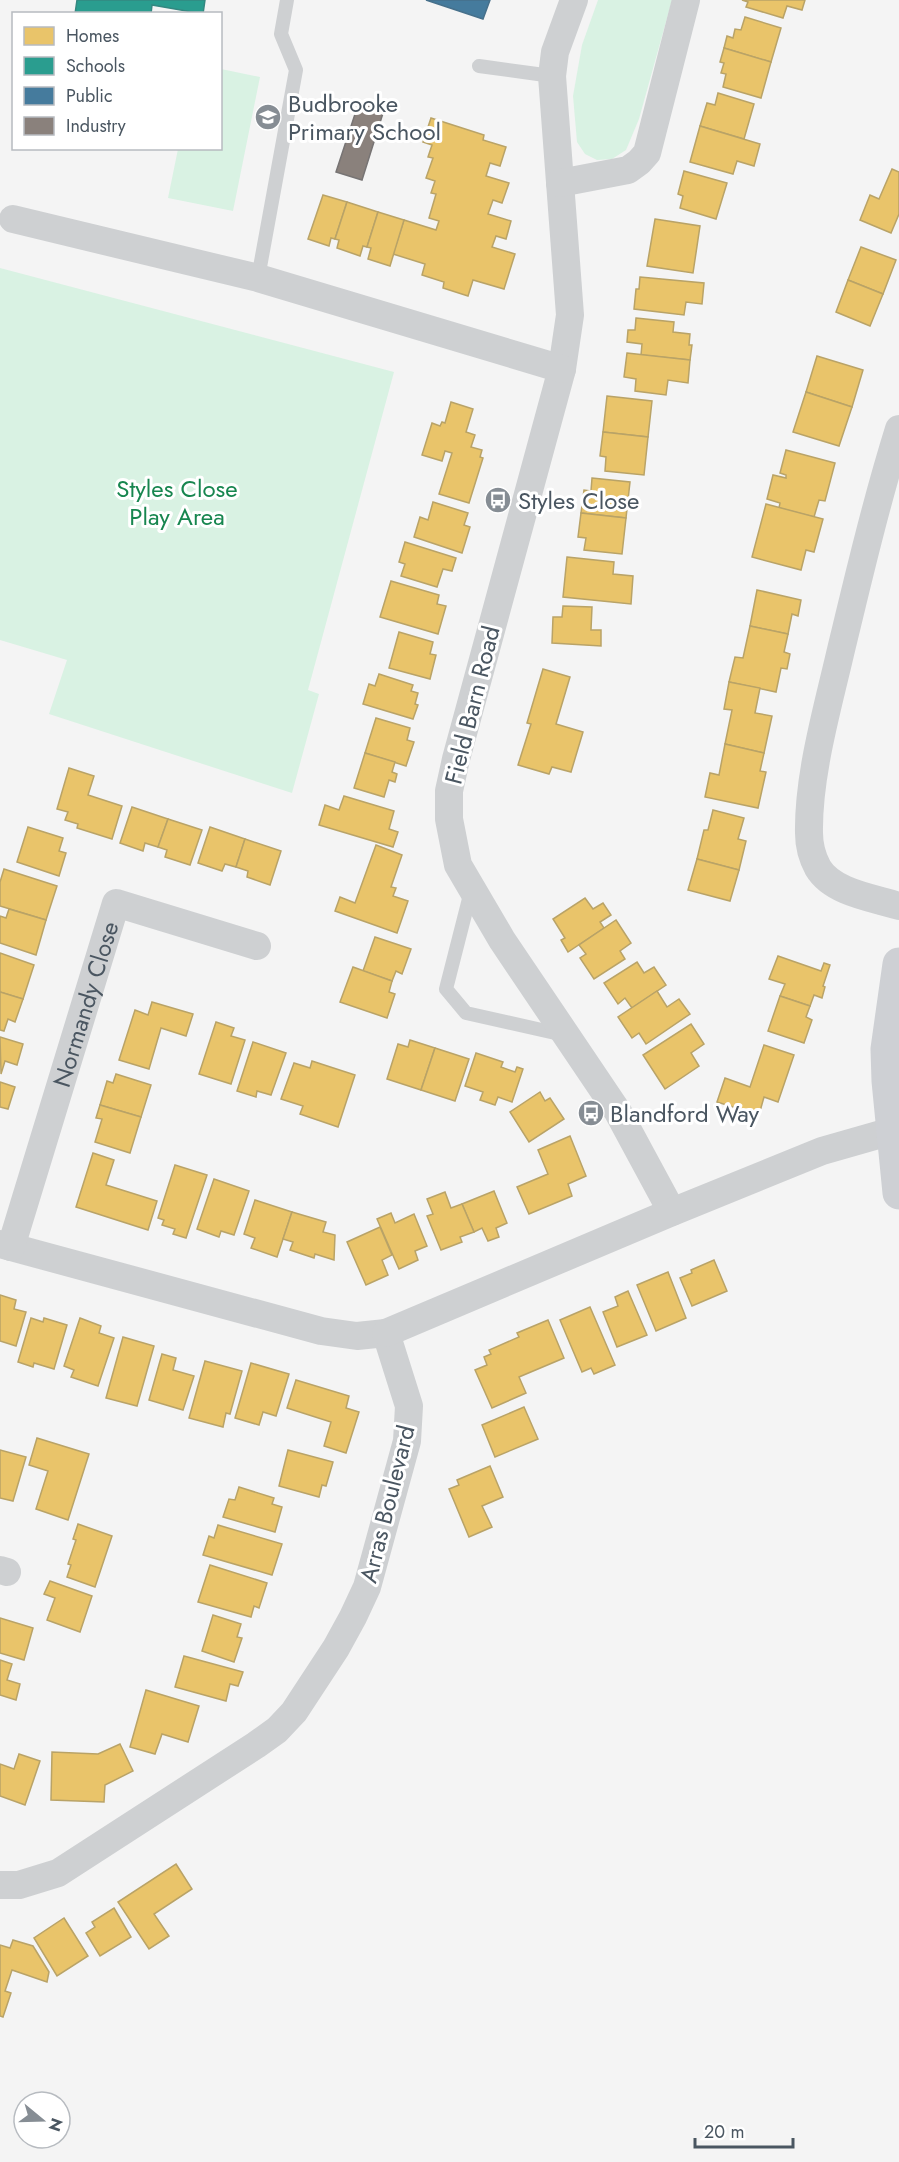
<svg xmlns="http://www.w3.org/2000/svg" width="899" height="2162" font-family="Jost,sans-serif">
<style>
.green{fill:#d9f2e3}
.homes{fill:#e9c46a;stroke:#b9a367;stroke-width:1.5}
.schools{fill:#2a9d8f;stroke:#348881;stroke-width:1.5}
.public{fill:#457b9d;stroke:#46708b;stroke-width:1.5}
.industry{fill:#8a817c;stroke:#777474;stroke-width:1.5}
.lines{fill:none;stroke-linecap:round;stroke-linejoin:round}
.lane{stroke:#ced0d2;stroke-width:14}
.street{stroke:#ced0d2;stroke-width:28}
.secondary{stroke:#ced0d4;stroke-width:33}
.labels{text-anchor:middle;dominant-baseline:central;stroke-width:6;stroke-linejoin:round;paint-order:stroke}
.poi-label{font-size:24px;fill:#4a5661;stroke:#fff;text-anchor:start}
.park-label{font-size:24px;fill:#17864f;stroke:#fff}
.street-label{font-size:24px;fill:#4a5661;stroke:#fff}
</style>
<rect width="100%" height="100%" fill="#f4f4f4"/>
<g class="green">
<polygon points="598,0 672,0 639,119 626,150 612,159 597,160 585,154 577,142 573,96 582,45"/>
<polygon points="221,69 260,77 233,211 168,198 178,149 220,148"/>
<polygon points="0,268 394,372 308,690 319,694 292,793 49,714 67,660 0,640"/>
</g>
<g class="homes">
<polygon points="742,0 805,0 802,10 787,6 783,18 746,7 748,2"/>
<polygon points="745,17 781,28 771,62 724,48 727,36 733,38 735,29 741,30"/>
<polygon points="724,48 771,62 761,98 723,87 726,74 721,73 724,63 720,62"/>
<polygon points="718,93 754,104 744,139 700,126 707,103 715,105"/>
<polygon points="431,118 484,135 483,140 506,147 500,166 490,163 486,176 509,183 502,203 493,200 488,214 511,221 506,239 496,236 492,247 515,254 504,289 473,280 468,296 443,288 444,282 422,275 425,264 393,254 404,220 436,230 439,221 429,218 436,194 431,193 435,181 426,178 433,158 428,157 432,145 423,142"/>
<polygon points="700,126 760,144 754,166 737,161 733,174 690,162"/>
<polygon points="892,169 899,172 899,214 891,233 860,220 870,195 879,199"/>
<polygon points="684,171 727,183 716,219 680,208 683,196 678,194"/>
<polygon points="323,195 347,202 335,239 331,238 329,246 308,239"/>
<polygon points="347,202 378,212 367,247 363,246 360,256 337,248 339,240 335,239"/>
<polygon points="378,212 404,220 390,266 368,259 371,248 367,247"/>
<polygon points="655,219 700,226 693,273 647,266"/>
<polygon points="861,247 896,260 883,294 848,280"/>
<polygon points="640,277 704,283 702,304 686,302 684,315 634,309 636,289 639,289"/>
<polygon points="848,280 883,294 870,326 836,312"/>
<polygon points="636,318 674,322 673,332 690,334 689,345 692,345 690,360 641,355 642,344 627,342 628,330 635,330"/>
<polygon points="627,353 690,360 688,383 668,380 666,395 635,391 636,379 624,377"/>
<polygon points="817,356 863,370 852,407 806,392"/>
<polygon points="806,392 852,407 839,446 793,432"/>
<polygon points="607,396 652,401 648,437 603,432"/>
<polygon points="451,402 473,409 466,432 475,435 471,447 482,450 480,457 483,458 469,503 439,494 452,453 445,451 442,461 422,455 432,423 440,426 442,422 445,423"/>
<polygon points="603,432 648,437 644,475 605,471 606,457 600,456"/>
<polygon points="786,450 835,463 825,501 819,500 814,517 779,508 780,503 767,499 773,475 786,478 786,475 780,473"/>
<polygon points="592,478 630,482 626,518 581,513 584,490 591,491"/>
<polygon points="433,502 468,513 464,525 470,527 462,553 414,537 420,517 428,520"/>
<polygon points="766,504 823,519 814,552 806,550 801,570 752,557"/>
<polygon points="581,513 626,518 622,554 584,550 586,538 578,537"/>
<polygon points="405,542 456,558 452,571 443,569 437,587 401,576 405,564 399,562"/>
<polygon points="567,557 614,562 613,574 633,576 631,604 563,597"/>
<polygon points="391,581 439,595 437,604 446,606 438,634 380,617"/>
<polygon points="757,590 801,600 798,616 792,614 788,634 750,626"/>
<polygon points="563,606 592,607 591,630 601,630 601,646 552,643 553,617 562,617"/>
<polygon points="750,626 788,634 784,652 790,654 787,669 781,668 776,692 729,682 735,657 743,658"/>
<polygon points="399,632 433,642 430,654 436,655 430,679 389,668"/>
<polygon points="543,669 570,677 556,724 583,732 571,772 552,767 549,774 518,765 531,724 527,723"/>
<polygon points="379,674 413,685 411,691 418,693 415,704 418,705 413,719 363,704 369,684 375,686"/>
<polygon points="729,682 760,688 755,713 772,716 764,753 725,744 732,710 724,709"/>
<polygon points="376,718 410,728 407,740 414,742 406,766 365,753"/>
<polygon points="725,744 764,753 760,771 766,772 758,808 705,797 710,773 719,775"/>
<polygon points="365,753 395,762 392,772 397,774 395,782 389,780 384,797 354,788"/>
<polygon points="69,768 94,776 88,795 122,806 112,839 77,828 78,824 65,820 68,812 57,809"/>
<polygon points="344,796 394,811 389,829 398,832 393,847 319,825 325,805 339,810"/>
<polygon points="132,807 168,819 158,847 145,843 143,851 120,843"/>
<polygon points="713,810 744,818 738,839 746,841 739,870 697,859 704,830 708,830"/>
<polygon points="168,819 202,830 190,865 165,857 167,850 158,847"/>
<polygon points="28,827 63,838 59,851 66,853 59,876 17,862"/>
<polygon points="210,827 245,839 236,867 225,864 222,871 198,863"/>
<polygon points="245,839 281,851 270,885 247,877 248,871 236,867"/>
<polygon points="376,845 402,855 391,887 396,888 393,896 408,901 397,933 335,911 340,897 355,903"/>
<polygon points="697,859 739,870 730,901 688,890"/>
<polygon points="4,869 57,886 46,920 0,906 0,882"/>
<polygon points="585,898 593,909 603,903 611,915 600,922 604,928 568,952 561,940 565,938 553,919"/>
<polygon points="9,909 46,920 36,955 0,943 0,916 6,918"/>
<polygon points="616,920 631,943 620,951 625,959 594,979 580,958 586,954 579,945"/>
<polygon points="375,937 411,949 402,974 396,971 392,981 363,971"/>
<polygon points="0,953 34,965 23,999 0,992"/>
<polygon points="778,956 821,971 824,963 830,965 823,986 825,987 822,998 814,995 810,1006 780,996 785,984 769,979"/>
<polygon points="637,962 644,973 654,967 666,985 632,1008 625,998 618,1004 604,983"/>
<polygon points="353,967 392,981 389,992 395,994 387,1018 340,1002"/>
<polygon points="657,991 667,1007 679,999 690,1014 646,1044 639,1033 632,1038 618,1017"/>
<polygon points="0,992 23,999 15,1022 8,1019 4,1031 0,1030"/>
<polygon points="780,996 810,1006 806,1017 812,1020 804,1043 768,1031"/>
<polygon points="152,1002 193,1014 186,1036 161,1028 149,1069 119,1060 135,1010 148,1015"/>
<polygon points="216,1022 234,1028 231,1036 245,1040 231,1084 199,1074"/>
<polygon points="691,1024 704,1044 691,1053 699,1066 665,1089 643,1055"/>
<polygon points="0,1037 23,1044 17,1065 5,1061 1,1074"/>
<polygon points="410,1040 435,1048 421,1090 387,1079 398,1044 408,1047"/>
<polygon points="253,1042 286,1053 271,1095 257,1091 256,1097 237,1091"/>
<polygon points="764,1045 794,1055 778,1102 764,1097 759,1115 717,1102 725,1078 750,1087"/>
<polygon points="435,1048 469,1059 455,1101 421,1090"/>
<polygon points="476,1053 503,1062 501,1067 515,1072 517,1067 523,1069 512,1102 498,1097 495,1105 480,1100 483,1092 465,1086"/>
<polygon points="312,1061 355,1075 338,1127 300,1114 303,1106 281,1099 294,1063 310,1068"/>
<polygon points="116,1074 151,1085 141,1117 100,1105 107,1081 113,1083"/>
<polygon points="0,1082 15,1087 8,1109 0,1107"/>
<polygon points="540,1092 545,1101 550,1098 564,1119 529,1142 510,1112"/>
<polygon points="100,1105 141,1117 130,1153 95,1142 102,1119 96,1118"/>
<polygon points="570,1136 586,1176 568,1184 572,1196 529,1214 517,1187 548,1174 538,1150"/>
<polygon points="93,1153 114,1160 106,1185 157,1201 148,1230 76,1207"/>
<polygon points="175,1165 207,1175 186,1238 173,1234 175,1229 162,1225 164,1220 158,1218"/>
<polygon points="214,1179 249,1191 234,1235 221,1231 219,1237 197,1229"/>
<polygon points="494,1191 507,1223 496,1228 499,1237 488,1241 482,1228 474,1232 462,1204"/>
<polygon points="445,1192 451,1208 462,1204 474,1232 460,1237 462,1242 441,1250 427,1216 433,1214 427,1199"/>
<polygon points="255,1200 292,1212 277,1257 251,1248 255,1238 244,1234"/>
<polygon points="292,1212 326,1222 323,1232 335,1235 334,1260 315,1254 314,1258 290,1250 293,1242 283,1239"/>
<polygon points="391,1213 395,1223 414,1214 427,1246 415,1251 418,1260 399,1269 377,1219"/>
<polygon points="380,1227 392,1255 382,1260 388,1275 366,1285 347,1242"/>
<polygon points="714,1260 727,1291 692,1306 680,1278 692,1273 691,1270"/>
<polygon points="668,1272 686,1318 656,1331 637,1285"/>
<polygon points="628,1291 647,1335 617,1347 603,1312 618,1306 615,1297"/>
<polygon points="0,1295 16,1300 14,1309 26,1312 16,1346 0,1341"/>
<polygon points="590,1307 615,1365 594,1374 591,1368 582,1372 560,1320"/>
<polygon points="31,1318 43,1322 44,1318 67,1325 54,1369 34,1363 33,1367 18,1362"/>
<polygon points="80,1318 101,1326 99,1333 114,1338 98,1386 71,1377 74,1370 64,1366"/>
<polygon points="548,1320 564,1358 519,1377 526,1393 492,1408 475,1370 487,1365 484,1357 491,1354 489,1350 519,1337 517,1333"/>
<polygon points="123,1337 154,1346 137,1406 106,1398"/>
<polygon points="162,1354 176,1358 173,1370 194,1376 183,1410 149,1400"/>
<polygon points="205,1361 242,1371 230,1414 226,1413 223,1427 189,1418"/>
<polygon points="251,1363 289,1374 276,1416 263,1412 259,1425 235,1418"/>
<polygon points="296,1380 349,1396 346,1408 359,1412 346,1453 324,1446 331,1422 287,1408"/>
<polygon points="524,1407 538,1439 495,1457 482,1425"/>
<polygon points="37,1438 89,1454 68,1520 36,1509 48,1471 29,1465"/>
<polygon points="0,1450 26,1457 13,1501 0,1498"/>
<polygon points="288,1450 333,1462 326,1486 322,1485 319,1497 279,1486"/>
<polygon points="490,1466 503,1497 482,1506 492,1527 469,1537 449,1489 459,1485 457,1480"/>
<polygon points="239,1487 274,1498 272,1504 282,1507 275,1532 223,1517 229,1499 235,1500"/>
<polygon points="78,1524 112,1536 95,1587 67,1577 71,1565 68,1564 76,1540 73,1539"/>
<polygon points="218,1525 282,1544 272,1575 203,1555 209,1536 214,1538"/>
<polygon points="210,1565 267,1583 259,1608 254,1606 251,1617 198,1602"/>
<polygon points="50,1581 92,1596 80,1632 47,1620 55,1598 44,1594"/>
<polygon points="213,1615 241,1624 237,1637 242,1638 234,1662 202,1651"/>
<polygon points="0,1618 33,1628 24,1660 0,1653"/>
<polygon points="184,1656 243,1672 238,1686 230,1684 226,1701 175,1687"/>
<polygon points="0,1660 12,1664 7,1680 20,1684 16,1700 0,1695"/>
<polygon points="146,1690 199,1706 188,1742 162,1734 155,1754 130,1747"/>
<polygon points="120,1744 133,1771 105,1785 104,1802 51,1800 52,1752 98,1754"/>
<polygon points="19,1754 40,1761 25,1805 0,1796 0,1764 14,1769"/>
<polygon points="176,1864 192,1889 154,1914 169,1936 149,1949 118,1902"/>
<polygon points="114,1908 131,1937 100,1956 86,1933 95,1927 92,1922"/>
<polygon points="64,1918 88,1956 57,1976 34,1938"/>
<polygon points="13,1940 33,1946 49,1972 47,1982 12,1970 5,1991 11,1993 3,2017 0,2016 0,1945 10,1948"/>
</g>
<polygon class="schools" points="77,0 205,0 203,14 152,5 151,14 75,14"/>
<polygon class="public" points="426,0 490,0 483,19"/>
<polygon class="industry" points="359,102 384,110 362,180 336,172"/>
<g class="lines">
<g class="lane">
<polyline points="479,66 552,76"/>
<polyline points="258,278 296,70 281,34 287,0"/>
<polyline points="471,891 446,989 466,1013 564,1035"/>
</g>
<g class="street">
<polyline points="574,0 555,52 552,76 570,315 562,369 456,759 449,791 449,819 458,865 502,940 618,1112 672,1212"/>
<polyline points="560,183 628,170 639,162 647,153 686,0"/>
<polyline points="13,219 258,278 562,369"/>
<path d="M899,429C876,503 858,579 840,654C827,710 808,776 809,833C809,846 812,857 818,868C833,893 874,898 899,906"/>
<polyline points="0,1244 321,1331 357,1336 386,1333 409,1406 407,1441 367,1587 353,1617 336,1648 294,1712 277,1730 256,1745 58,1873 19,1885 0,1885"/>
<path id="s1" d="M11,1247L116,903L257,946"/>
<polyline points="386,1333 672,1212 822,1151 892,1131"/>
<polyline points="0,1570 7,1572"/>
</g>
<polyline class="secondary" points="899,964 887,1049 888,1081 899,1193"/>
</g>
<defs>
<symbol id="school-disc" viewBox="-11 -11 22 22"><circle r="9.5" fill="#868d94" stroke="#fff"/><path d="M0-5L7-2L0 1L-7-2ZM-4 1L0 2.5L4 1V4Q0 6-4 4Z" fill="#fff"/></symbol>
<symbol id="bus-disc" viewBox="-11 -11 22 22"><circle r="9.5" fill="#868d94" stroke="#fff"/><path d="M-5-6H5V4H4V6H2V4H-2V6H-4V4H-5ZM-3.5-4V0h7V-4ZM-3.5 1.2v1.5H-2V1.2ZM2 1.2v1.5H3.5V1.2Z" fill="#fff"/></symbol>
</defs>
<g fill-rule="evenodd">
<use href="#school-disc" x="253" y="102" width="30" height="30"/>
<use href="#bus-disc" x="483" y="485" width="30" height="30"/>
<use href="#bus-disc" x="576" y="1098" width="30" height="30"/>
</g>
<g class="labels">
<g class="poi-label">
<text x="288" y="103">Budbrooke<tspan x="288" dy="28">Primary School</tspan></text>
<text x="518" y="500">Styles Close</text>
<text x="610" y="1113">Blandford Way</text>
</g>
<g class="park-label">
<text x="177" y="488">Styles Close<tspan x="177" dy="28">Play Area</tspan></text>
</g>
<g class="street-label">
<text transform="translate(472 705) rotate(-76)">Field Barn Road</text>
<text stroke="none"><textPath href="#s1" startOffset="254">Normandy Close</textPath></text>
<text transform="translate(387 1504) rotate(-76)">Arras Boulevard</text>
</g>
</g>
<rect x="12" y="12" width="210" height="138" fill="#ffffff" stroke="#b7bbc0" stroke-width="1.5"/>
<rect x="24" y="27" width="30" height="18" fill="#e9c46a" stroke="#b7bbc0" stroke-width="1.5"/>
<text x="66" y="42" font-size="18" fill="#4a5661">Homes</text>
<rect x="24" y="57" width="30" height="18" fill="#2a9d8f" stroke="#b7bbc0" stroke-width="1.5"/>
<text x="66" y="72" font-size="18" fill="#4a5661">Schools</text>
<rect x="24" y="87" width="30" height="18" fill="#457b9d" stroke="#b7bbc0" stroke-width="1.5"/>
<text x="66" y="102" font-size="18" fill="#4a5661">Public</text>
<rect x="24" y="117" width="30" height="18" fill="#8a817c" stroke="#b7bbc0" stroke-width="1.5"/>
<text x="66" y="132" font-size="18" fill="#4a5661">Industry</text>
<g transform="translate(42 2120) rotate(109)"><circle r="28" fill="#ffffff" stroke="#b7bbc0" stroke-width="1.5"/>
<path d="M0-4.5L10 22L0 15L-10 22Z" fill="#868d94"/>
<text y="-9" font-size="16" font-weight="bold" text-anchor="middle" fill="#4a5661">N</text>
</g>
<path d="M695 2138v9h98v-9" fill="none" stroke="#4a5661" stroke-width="3"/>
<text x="704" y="2138" font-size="18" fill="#4a5661" stroke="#ffffff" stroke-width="4.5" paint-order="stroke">20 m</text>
</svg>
